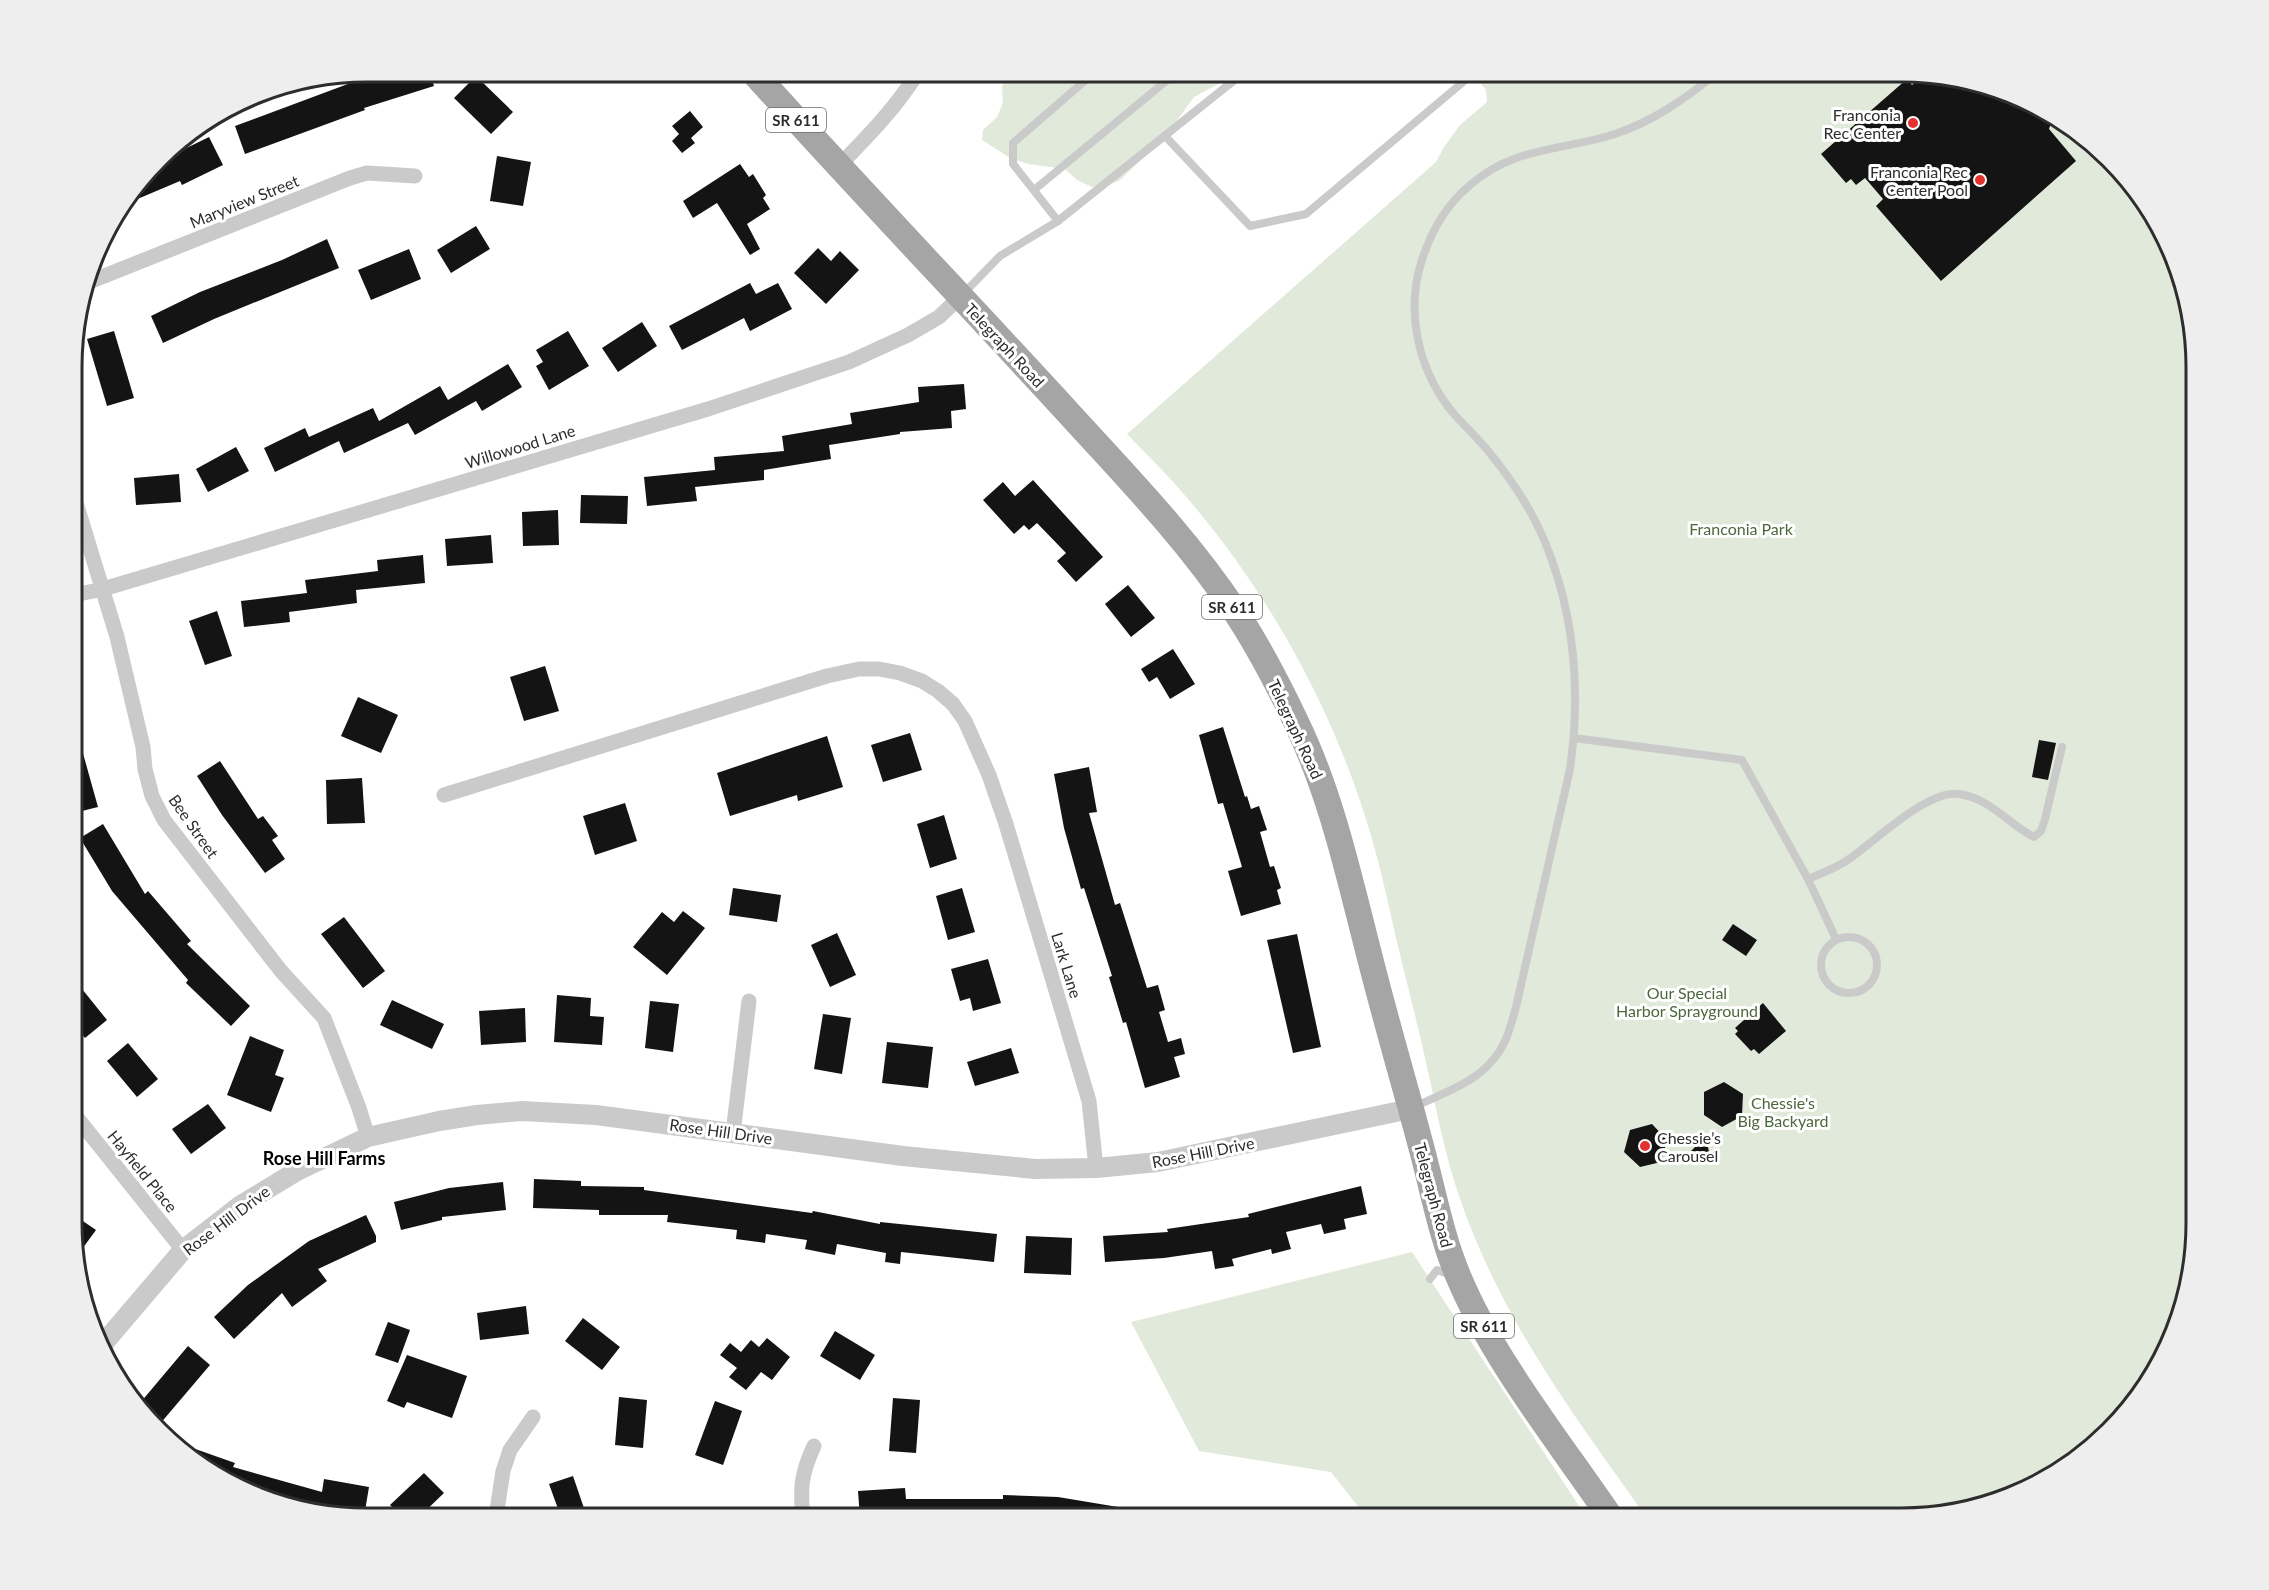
<svg xmlns="http://www.w3.org/2000/svg" width="2269" height="1590" font-family="Lato,sans-serif">
<style>
.green{fill:#e1eada}
.building{fill:#141414}
.lines{fill:none;stroke-linecap:round;stroke-linejoin:round}
.service{stroke:#cacaca;stroke-width:8}
.minor{stroke:#cacaca;stroke-width:15}
.tertiary{stroke:#cacaca;stroke-width:20}
.primary{stroke:#a5a5a5;stroke-width:26}
.poi-dot{fill:#e33130;stroke:#fff;stroke-width:2}
.labels{text-anchor:middle;dominant-baseline:central;stroke-width:6;stroke-linejoin:round;paint-order:stroke}
.shield{fill:#fff;stroke:#6c6c6c;stroke-width:1.5}
.shield-label{font-size:15px;font-weight:bold;fill:#2d2d2d}
.poi-label{font-size:16px;fill:#2d2d2d;stroke:#fff;text-anchor:end}
.street-label{font-size:16px;fill:#2d2d2d;stroke:#fff}
.park-label{font-size:16px;fill:#4c673b;stroke:#fff}
.neighbourhood-label{font-size:18px;font-weight:bold;fill:#000;stroke:#fff}
.rim{fill:none;stroke:#2d2d2d;stroke-width:3}
</style>
<rect width="100%" height="100%" fill="#fff"/>
<g class="green">
<polygon points="1008,72 1241,72 1194,97 1164,138 1120,180 1111,184 1092,187 1077,180 1065,169 1028,164 1010,158 982,140 983,130 997,117 1003,103 1002,87"/>
<path d="M1471,72L1920,73L1997,88L2081,133L2124,173L2166,236L2196,349V1241L2181,1318L2136,1402L2096,1445L2033,1487L1978,1508L1902,1518H1647C1573,1414 1501,1319 1459,1196C1445,1155 1437,1113 1428,1071C1418,1025 1406,980 1395,934C1388,902 1381,870 1372,839C1335,711 1269,592 1182,492C1165,472 1145,453 1127,434L1436,162L1444,147L1460,125L1487,102L1486,90Z"/>
<polygon points="1412,1252 1587,1518 1367,1518 1331,1472 1199,1451 1131,1322"/>
</g>
<g class="building">
<polygon points="380,72 429,72 434,86 364,108 365,110 245,154 235,126"/>
<polygon points="1925,74 1997,88 2053,118 2049,129 2076,161 1941,281 1876,206 1883,199 1865,178 1856,185 1851,179 1846,183 1821,154 1907,79 1912,85"/>
<polygon points="476,76 513,112 491,134 454,98"/>
<polygon points="690,111 703,127 691,138 695,143 682,153 672,141 679,134 672,126"/>
<polygon points="209,137 223,165 182,185 180,181 128,203 162,160"/>
<polygon points="497,156 531,162 523,206 490,201"/>
<polygon points="740,164 749,177 753,174 766,195 763,198 770,209 747,224 760,249 750,255 717,203 693,218 683,201"/>
<polygon points="476,226 490,249 451,273 437,250"/>
<polygon points="327,239 339,268 214,319 163,343 151,316 200,292 282,260"/>
<polygon points="818,248 831,261 840,251 859,270 826,304 794,273"/>
<polygon points="409,249 421,279 371,300 358,270"/>
<polygon points="750,283 756,294 778,283 792,309 750,331 744,318 682,350 669,326"/>
<polygon points="642,322 657,346 618,372 602,348"/>
<polygon points="114,331 134,398 107,406 87,339"/>
<polygon points="568,331 589,366 549,390 536,366 543,362 536,350"/>
<polygon points="508,364 522,387 482,411 476,401 415,435 408,423 344,453 339,441 275,472 264,448 305,428 309,437 373,408 379,421 440,386 448,400"/>
<polygon points="964,384 966,409 951,411 952,428 900,432 900,434 829,445 831,459 764,470 764,480 695,487 697,501 647,506 644,477 715,470 714,457 784,451 782,436 852,424 850,413 919,402 918,387"/>
<polygon points="236,447 249,471 208,492 196,469"/>
<polygon points="179,474 181,502 136,505 134,478"/>
<polygon points="1033,480 1103,557 1076,582 1057,561 1066,553 1037,523 1029,530 1024,525 1014,534 983,500 1003,482 1015,496"/>
<polygon points="581,495 628,496 627,524 580,523"/>
<polygon points="558,510 559,545 523,546 522,512"/>
<polygon points="491,535 493,563 447,566 445,539"/>
<polygon points="423,555 425,583 356,590 357,603 289,612 290,622 244,627 241,601 307,593 305,580 378,571 377,560"/>
<polygon points="1128,585 1155,618 1131,637 1105,604"/>
<polygon points="217,611 232,656 205,665 189,621"/>
<polygon points="1173,649 1195,684 1170,699 1157,677 1149,682 1141,669"/>
<polygon points="545,666 559,711 524,721 510,677"/>
<polygon points="358,697 398,715 381,753 341,736"/>
<polygon points="1223,727 1245,797 1247,796 1251,809 1259,806 1267,830 1260,832 1270,867 1274,866 1281,888 1277,890 1281,904 1241,916 1228,871 1242,867 1223,803 1218,804 1199,735"/>
<polygon points="910,733 922,770 883,782 871,745"/>
<polygon points="827,736 843,787 798,801 797,795 730,816 717,773"/>
<polygon points="79,739 98,807 74,813 74,740"/>
<polygon points="2039,740 2056,743 2048,780 2032,777"/>
<polygon points="220,761 258,819 263,816 278,836 272,840 285,859 265,873 222,815 197,776"/>
<polygon points="1089,767 1097,812 1089,813 1115,905 1120,903 1147,988 1158,985 1165,1010 1159,1012 1168,1042 1181,1038 1185,1054 1174,1057 1180,1077 1145,1088 1126,1022 1123,1023 1109,977 1112,976 1084,888 1081,889 1064,828 1054,774"/>
<polygon points="362,778 365,823 327,824 326,780"/>
<polygon points="625,803 637,841 595,855 583,816"/>
<polygon points="944,815 957,859 930,868 917,824"/>
<polygon points="103,824 145,894 148,891 191,941 187,944 250,1006 231,1026 186,983 188,980 112,891 80,838"/>
<polygon points="733,888 781,895 777,922 729,915"/>
<polygon points="962,888 975,932 948,940 936,896"/>
<polygon points="683,911 705,928 667,975 633,947 662,912 674,922"/>
<polygon points="344,917 385,971 363,988 321,934"/>
<polygon points="1733,924 1757,940 1746,956 1722,940"/>
<polygon points="837,933 856,975 830,987 811,945"/>
<polygon points="1297,934 1321,1047 1293,1053 1267,940"/>
<polygon points="988,959 1001,1003 973,1011 970,998 960,1001 951,969"/>
<polygon points="74,979 107,1020 85,1038 74,1025"/>
<polygon points="557,995 591,998 590,1016 604,1017 602,1045 554,1042"/>
<polygon points="392,1000 444,1024 432,1049 380,1025"/>
<polygon points="650,1001 679,1004 673,1052 645,1048"/>
<polygon points="1763,1003 1786,1031 1759,1054 1754,1049 1751,1051 1735,1034 1738,1031 1735,1028"/>
<polygon points="525,1008 526,1042 481,1045 479,1011"/>
<polygon points="823,1014 851,1018 842,1074 814,1069"/>
<polygon points="250,1036 284,1050 275,1075 284,1078 271,1112 227,1095"/>
<polygon points="887,1042 933,1047 928,1088 882,1083"/>
<polygon points="128,1043 158,1079 137,1097 107,1061"/>
<polygon points="1011,1048 1019,1073 975,1086 967,1062"/>
<polygon points="1724,1082 1743,1094 1742,1116 1722,1127 1704,1115 1704,1092"/>
<polygon points="208,1104 226,1128 191,1154 172,1129"/>
<polygon points="1652,1124 1667,1140 1661,1162 1640,1167 1624,1152 1630,1130"/>
<polygon points="1698,1144 1708,1147 1710,1157 1703,1164 1693,1161 1691,1151"/>
<polygon points="534,1179 581,1181 581,1186 644,1187 644,1190 812,1213 813,1211 880,1224 880,1222 997,1234 994,1262 901,1252 900,1264 885,1262 886,1253 837,1244 835,1255 805,1249 807,1240 766,1234 765,1243 736,1239 737,1230 667,1222 668,1215 599,1215 599,1210 533,1208"/>
<polygon points="503,1182 506,1210 442,1217 442,1220 401,1230 394,1202 449,1188"/>
<polygon points="1361,1186 1367,1214 1344,1219 1346,1229 1324,1234 1321,1224 1286,1232 1291,1249 1272,1254 1271,1249 1232,1259 1234,1266 1215,1269 1212,1251 1164,1258 1105,1262 1103,1236 1168,1232 1167,1229 1249,1217 1248,1214"/>
<polygon points="74,1215 96,1230 74,1260"/>
<polygon points="366,1215 376,1236 376,1242 318,1269 327,1281 292,1307 282,1293 234,1339 214,1317 248,1285 309,1241"/>
<polygon points="1026,1236 1072,1238 1071,1275 1024,1273"/>
<polygon points="526,1306 529,1334 480,1340 477,1313"/>
<polygon points="583,1318 620,1347 602,1370 565,1341"/>
<polygon points="388,1322 410,1330 398,1363 375,1355"/>
<polygon points="835,1331 875,1355 860,1380 820,1356"/>
<polygon points="767,1338 790,1357 772,1380 761,1372 746,1390 729,1377 737,1368 720,1355 730,1343 741,1352 751,1340 759,1347"/>
<polygon points="188,1346 210,1365 159,1425 140,1403"/>
<polygon points="407,1355 467,1376 452,1418 407,1402 404,1408 387,1401"/>
<polygon points="619,1397 647,1400 643,1448 615,1445"/>
<polygon points="893,1398 920,1400 916,1453 889,1451"/>
<polygon points="715,1401 742,1411 723,1465 695,1455"/>
<polygon points="184,1445 235,1463 233,1467 322,1492 324,1479 369,1487 364,1517 272,1502 188,1457 182,1450"/>
<polygon points="424,1473 444,1493 419,1517 402,1517 390,1505"/>
<polygon points="573,1476 587,1517 561,1517 549,1484"/>
<polygon points="905,1488 906,1499 1003,1499 1003,1495 1058,1497 1130,1509 1130,1518 860,1518 858,1491"/>
</g>
<g class="lines">
<g class="service">
<polyline points="1165,136 1250,226 1306,214 1475,72"/>
<polyline points="1034,190 1177,72"/>
<polyline points="1058,221 1013,164 1013,143 1095,72"/>
<polyline points="964,293 1000,256 1058,221 1237,78 1232,72"/>
<polyline points="1574,738 1742,760 1808,879 1836,939"/>
<path d="M1808,879C1822,873 1837,868 1849,859C1874,842 1928,789 1959,794C1990,798 2008,824 2034,837L2041,831L2045,819L2062,747"/>
<circle cx="1849" cy="965" r="28"/>
<path d="M1414,1107C1451,1089 1488,1080 1506,1039C1510,1029 1513,1018 1516,1007L1570,769C1581,691 1575,615 1545,542C1532,510 1511,479 1489,452C1477,437 1461,423 1449,408C1418,367 1406,312 1421,263C1430,234 1445,206 1469,186C1514,146 1562,151 1615,134C1654,121 1686,98 1717,73"/>
<polyline points="1430,1279 1437,1270 1451,1275"/>
</g>
<g class="minor">
<path d="M838,167C867,137 896,108 918,72"/>
<polyline points="89,282 350,178 367,173 415,176"/>
<polyline points="74,496 117,637 143,747 145,769 152,796 164,820 281,971 324,1018 359,1108 368,1137"/>
<polyline points="74,595 103,589 708,409 849,362 908,335 939,317 961,296"/>
<polyline points="444,795 827,676 859,669 879,669 900,673 922,681 938,691 953,704 965,721 989,775 1006,824 1089,1101 1096,1168"/>
<polyline points="74,1114 183,1250"/>
<polyline points="733,1133 749,1001"/>
<polyline points="496,1517 503,1471 510,1450 533,1417"/>
<path d="M803,1518C800,1488 801,1474 814,1446"/>
</g>
<polyline class="tertiary" points="103,1344 183,1250 241,1205 297,1171 368,1137 439,1121 477,1115 522,1111 596,1115 903,1156 1035,1169 1096,1168 1158,1162 1410,1109"/>
<path class="primary" d="M753,72C855,185 960,295 1063,407C1123,473 1186,537 1235,611C1259,647 1279,686 1297,724C1332,797 1349,877 1369,954C1385,1018 1404,1082 1421,1146C1433,1190 1441,1236 1459,1278C1494,1361 1560,1443 1611,1518"/>
</g>
<g class="poi-dot">
<circle cx="1913" cy="123" r="6"/>
<circle cx="1980" cy="180" r="6"/>
<circle cx="1645" cy="1146" r="6"/>
</g>
<g class="labels">
<g class="shield">
<rect x="766" y="108" width="60" height="24" rx="4.5"/>
<rect x="1202" y="595" width="60" height="24" rx="4.5"/>
<rect x="1454" y="1314" width="60" height="24" rx="4.5"/>
</g>
<g class="shield-label">
<text x="796" y="120">SR 611</text>
<text x="1232" y="607">SR 611</text>
<text x="1484" y="1326">SR 611</text>
</g>
<g class="poi-label">
<text x="1901" y="114">Franconia<tspan x="1901" dy="18">Rec Center</tspan></text>
<text x="1968" y="171">Franconia Rec<tspan x="1968" dy="18">Center Pool</tspan></text>
<text x="1657" y="1137" text-anchor="start">Chessie’s<tspan x="1657" dy="18">Carousel</tspan></text>
</g>
<g class="street-label">
<text transform="translate(244 201) rotate(-22)">Maryview Street</text>
<text transform="translate(1005 345) rotate(47)">Telegraph Road</text>
<text transform="translate(520 446) rotate(-17)">Willowood Lane</text>
<text transform="translate(1296 729) rotate(65)">Telegraph Road</text>
<text transform="translate(194 826) rotate(55)">Bee Street</text>
<text transform="translate(1067 965) rotate(73)">Lark Lane</text>
<text transform="translate(721 1131) rotate(8)">Rose Hill Drive</text>
<text transform="translate(1203 1152) rotate(-11)">Rose Hill Drive</text>
<text transform="translate(143 1171) rotate(51)">Hayfield Place</text>
<text transform="translate(1434 1195) rotate(75)">Telegraph Road</text>
<text transform="translate(226 1220) rotate(-37)">Rose Hill Drive</text>
</g>
<g class="park-label">
<text x="1741" y="528">Franconia Park</text>
<text x="1687" y="992">Our Special<tspan x="1687" dy="18">Harbor Sprayground</tspan></text>
<text x="1783" y="1102">Chessie's<tspan x="1783" dy="18">Big Backyard</tspan></text>
</g>
<g class="neighbourhood-label">
<text x="324" y="1158">Rose Hill Farms</text>
</g>
</g>
<path d="M0 0H2269V1590H0ZM367 82H1901A285 285 0 0 1 2186 367V1223A285 285 0 0 1 1901 1508H367A285 285 0 0 1 82 1223V367A285 285 0 0 1 367 82Z" fill="#eee" fill-rule="evenodd"/>
<path class="rim" d="M367 82H1901A285 285 0 0 1 2186 367V1223A285 285 0 0 1 1901 1508H367A285 285 0 0 1 82 1223V367A285 285 0 0 1 367 82Z"/>
</svg>
